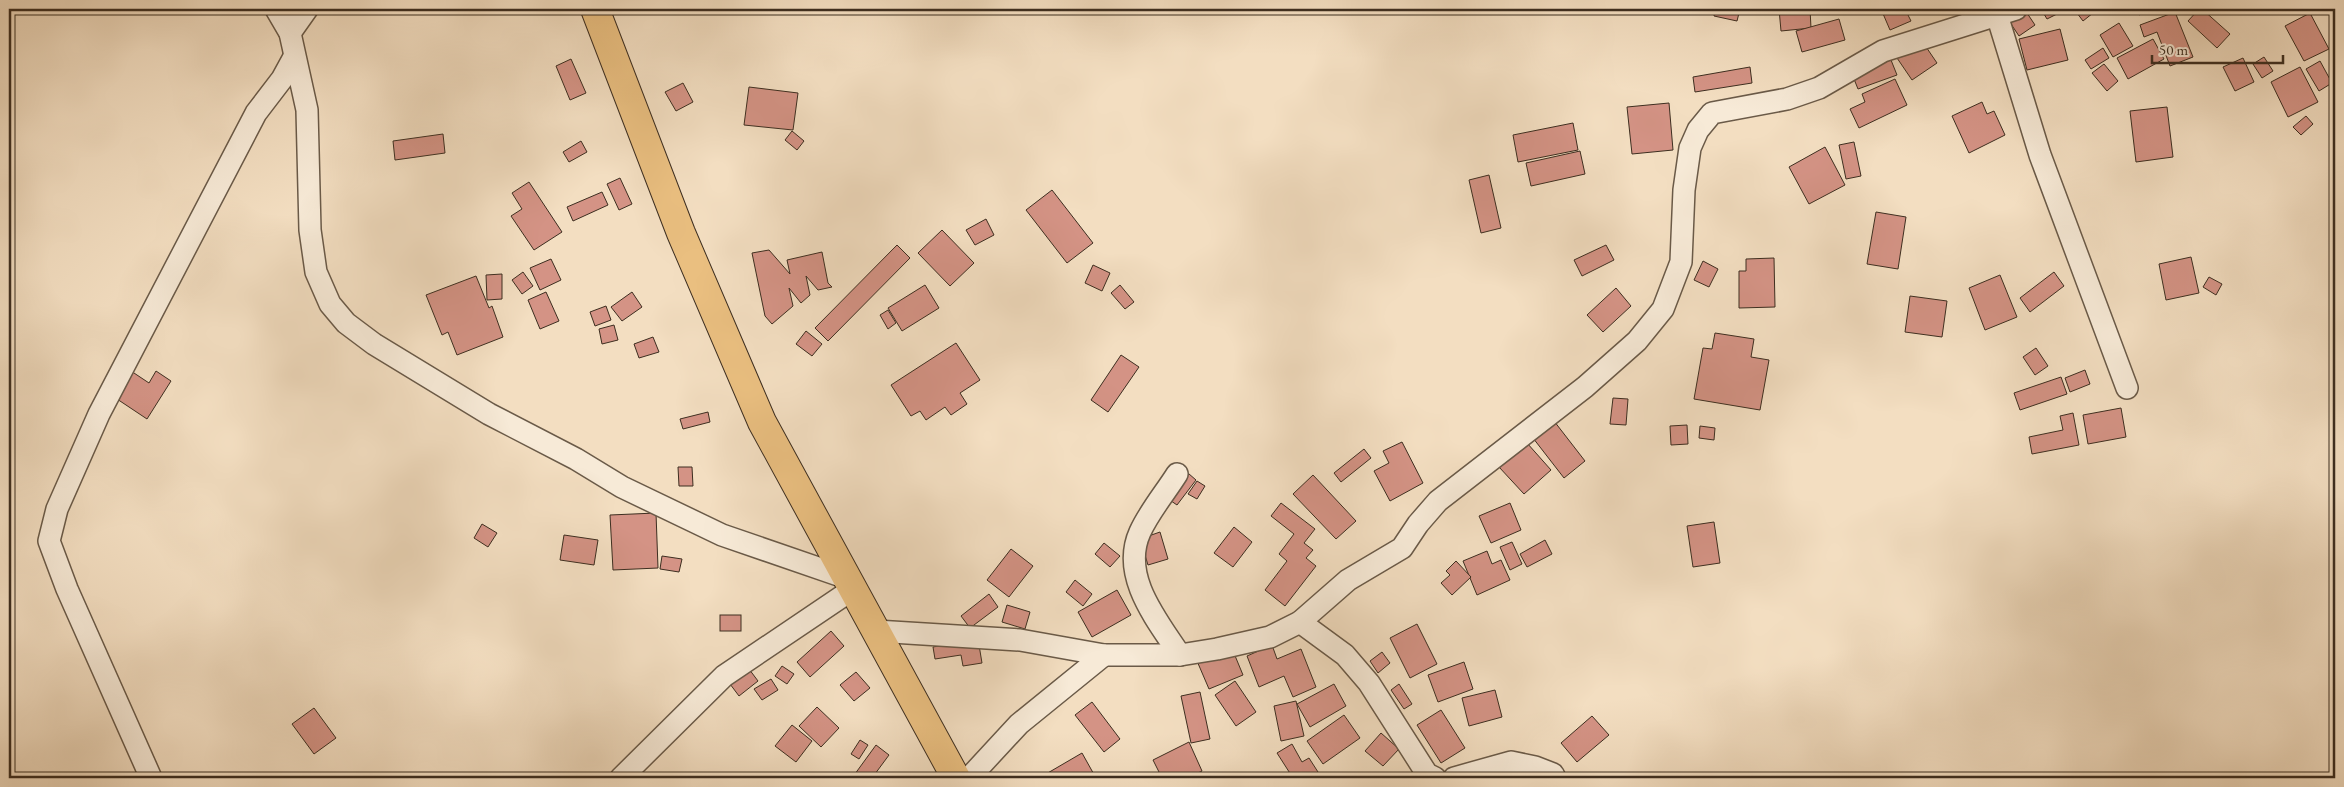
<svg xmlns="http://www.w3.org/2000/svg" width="2344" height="787" font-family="'EB Garamond',serif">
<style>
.building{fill:#d49385;stroke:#3d2e20}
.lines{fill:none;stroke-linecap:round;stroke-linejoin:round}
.minor-casing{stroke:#6a5a48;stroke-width:24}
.primary-casing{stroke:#3d2e20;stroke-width:30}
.minor{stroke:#f7ead7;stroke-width:21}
.primary{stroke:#eabf80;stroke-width:28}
</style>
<rect width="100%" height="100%" fill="#f3dec1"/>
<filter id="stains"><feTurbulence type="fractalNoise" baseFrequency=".004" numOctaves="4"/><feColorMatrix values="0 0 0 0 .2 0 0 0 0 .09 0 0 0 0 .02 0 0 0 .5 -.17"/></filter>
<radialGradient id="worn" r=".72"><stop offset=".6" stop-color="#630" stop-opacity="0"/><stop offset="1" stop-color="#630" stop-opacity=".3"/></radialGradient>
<g class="building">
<polygon points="1495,9 1511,9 1497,13"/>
<polygon points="1715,9 1740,9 1737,21 1714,16"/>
<polygon points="1779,9 1810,9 1811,28 1781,31"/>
<polygon points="1881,9 1905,9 1911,21 1890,30"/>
<polygon points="2041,9 2060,9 2061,12 2047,19"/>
<polygon points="2074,9 2098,9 2083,21"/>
<polygon points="2135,9 2149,9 2139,15"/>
<polygon points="2199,9 2202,9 2230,34 2217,48 2188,21"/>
<polygon points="2025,10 2035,25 2019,36 2009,21"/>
<polygon points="2175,12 2193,57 2170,66 2157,32 2144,37 2140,25"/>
<polygon points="2310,13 2329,49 2304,61 2285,26"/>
<polygon points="1839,19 1845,40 1802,52 1796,31"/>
<polygon points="2119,23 2133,46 2113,57 2100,35"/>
<polygon points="2060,29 2068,60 2027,70 2019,39"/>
<polygon points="2153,39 2164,59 2128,79 2117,58"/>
<polygon points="1922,41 1937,63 1912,80 1897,58"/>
<polygon points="2103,48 2109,58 2091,69 2085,60"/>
<polygon points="2264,57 2273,71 2262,78 2253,64"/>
<polygon points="2243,58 2254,82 2235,91 2223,67"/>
<polygon points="571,59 586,93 570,100 556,66"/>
<polygon points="1891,60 1897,75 1858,89 1852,74"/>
<polygon points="2320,61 2332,83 2319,91 2306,69"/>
<polygon points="2104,64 2118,81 2107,91 2092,73"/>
<polygon points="1750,67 1752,83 1695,92 1693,77"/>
<polygon points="2300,67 2318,102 2288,117 2271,82"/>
<polygon points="1895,79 1907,105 1859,128 1850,109 1865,102 1862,94"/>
<polygon points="683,83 693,102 676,111 665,92"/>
<polygon points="749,87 798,93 793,130 744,125"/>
<polygon points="1982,102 1987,114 1994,111 2005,135 1969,153 1952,116"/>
<polygon points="1669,103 1673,150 1632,154 1627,107"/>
<polygon points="2167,107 2173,157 2136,162 2130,111"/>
<polygon points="2306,116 2313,124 2301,135 2293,127"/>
<polygon points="1573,123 1578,150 1518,162 1513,135"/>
<polygon points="792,131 804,141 797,150 785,140"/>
<polygon points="443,134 445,153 395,160 393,141"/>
<polygon points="581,141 587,152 569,162 563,152"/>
<polygon points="1854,142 1861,176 1846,179 1839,145"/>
<polygon points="1825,147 1845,185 1809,204 1789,167"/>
<polygon points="1580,151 1585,174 1531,186 1526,163"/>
<polygon points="1489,175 1501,228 1481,233 1469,180"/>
<polygon points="620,178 632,204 619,210 607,184"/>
<polygon points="529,182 562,232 534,250 511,216 522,209 512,193"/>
<polygon points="1052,190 1093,243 1067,263 1026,210"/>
<polygon points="602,192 608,205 573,221 567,207"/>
<polygon points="1876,212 1906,217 1898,269 1867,264"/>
<polygon points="986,219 994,235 975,245 966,230"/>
<polygon points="942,230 974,263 950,286 918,253"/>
<polygon points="897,245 910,258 828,341 815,328"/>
<polygon points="1606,245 1614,260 1582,276 1574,260"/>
<polygon points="769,250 790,274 787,260 822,252 828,283 832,287 818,290 806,276 810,295 801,303 789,288 793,306 772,324 765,316 752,253"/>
<polygon points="2191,257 2199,293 2166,300 2159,264"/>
<polygon points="1774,258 1775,307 1739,308 1739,271 1746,271 1746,259"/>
<polygon points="551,259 561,280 540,290 530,268"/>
<polygon points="1703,261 1718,269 1709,287 1694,280"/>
<polygon points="1093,265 1110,273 1102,291 1085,283"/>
<polygon points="523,272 533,286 522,294 512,280"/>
<polygon points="2054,272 2064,286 2030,312 2020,298"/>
<polygon points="502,274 502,299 487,300 486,275"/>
<polygon points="2000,275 2017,317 1985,330 1969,288"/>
<polygon points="476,276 489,308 492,306 503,337 457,355 448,332 442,335 426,295"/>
<polygon points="2209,277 2222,284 2216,295 2203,287"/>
<polygon points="925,285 939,308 902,331 888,308"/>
<polygon points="1120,285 1134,302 1125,309 1111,293"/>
<polygon points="1616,288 1631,306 1603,332 1587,315"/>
<polygon points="546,292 559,321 540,329 528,300"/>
<polygon points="632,292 642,307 622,321 611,307"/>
<polygon points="1910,296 1947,301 1942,337 1905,332"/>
<polygon points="606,306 611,320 595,326 590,312"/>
<polygon points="888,310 896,323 888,329 880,315"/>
<polygon points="614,325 618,340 602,344 599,329"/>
<polygon points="806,331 822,344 812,356 796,344"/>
<polygon points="1715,333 1754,339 1751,357 1769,360 1760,410 1694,399 1703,348 1712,349"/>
<polygon points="653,337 659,352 639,358 634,344"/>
<polygon points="956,343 980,380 960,393 967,404 951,415 945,407 926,420 920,411 911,416 891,385"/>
<polygon points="2036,348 2048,366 2035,375 2023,357"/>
<polygon points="1121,355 1139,367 1108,412 1091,400"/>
<polygon points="2085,370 2090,384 2070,392 2065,378"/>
<polygon points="131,371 149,383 156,371 171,381 147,419 114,397"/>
<polygon points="2061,377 2067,394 2020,410 2014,393"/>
<polygon points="1613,398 1628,399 1626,425 1610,424"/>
<polygon points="2121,408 2126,437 2088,444 2083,415"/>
<polygon points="708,412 710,422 683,429 680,419"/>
<polygon points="2073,413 2079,445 2032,454 2029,437 2063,430 2060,416"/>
<polygon points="1554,421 1585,461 1564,478 1533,438"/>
<polygon points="1687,425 1688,444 1671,445 1670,426"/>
<polygon points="1700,426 1715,428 1714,440 1699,438"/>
<polygon points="1402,442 1423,483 1390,501 1374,471 1389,463 1383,451"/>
<polygon points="1527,443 1551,470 1524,494 1499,467"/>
<polygon points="1364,449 1371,458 1341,482 1334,473"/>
<polygon points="678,467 692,467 693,486 679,486"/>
<polygon points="1181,467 1196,480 1177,505 1161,494"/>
<polygon points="1313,475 1356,521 1336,539 1293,494"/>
<polygon points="1197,481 1205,486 1197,499 1188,494"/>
<polygon points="1281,503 1315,529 1304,543 1313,550 1306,558 1316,566 1285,606 1265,590 1287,561 1279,554 1294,534 1271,516"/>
<polygon points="1510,503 1521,530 1491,543 1479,516"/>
<polygon points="656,513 658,568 613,570 610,515"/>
<polygon points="1714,522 1720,563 1693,567 1687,526"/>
<polygon points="482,524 497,533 488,547 474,538"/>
<polygon points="1234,527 1252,542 1233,567 1214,553"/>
<polygon points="1160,532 1168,559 1148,565 1140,539"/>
<polygon points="564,535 598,540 594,565 560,560"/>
<polygon points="1545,540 1552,554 1527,567 1520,554"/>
<polygon points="1512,542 1522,564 1510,570 1500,547"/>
<polygon points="1104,543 1120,556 1110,567 1095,554"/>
<polygon points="1011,549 1033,566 1009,597 987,580"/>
<polygon points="1487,551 1492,564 1501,560 1510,580 1477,595 1463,561"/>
<polygon points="662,556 682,559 679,572 660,569"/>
<polygon points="1456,561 1471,577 1452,595 1441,583 1450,575 1446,571"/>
<polygon points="1075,580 1092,594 1083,606 1066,592"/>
<polygon points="1117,590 1131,615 1092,637 1078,612"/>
<polygon points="989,594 998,607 970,628 961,616"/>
<polygon points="1007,605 1030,612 1025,629 1002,622"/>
<rect x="720" y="615" width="21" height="16"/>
<polygon points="1417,624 1437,664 1410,678 1390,638"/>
<polygon points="831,631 844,646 810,677 797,662"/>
<polygon points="978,639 982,663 963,666 961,655 935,659 933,647"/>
<polygon points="1272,645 1277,659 1301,649 1316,687 1293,697 1284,676 1259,687 1247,656"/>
<polygon points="1231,646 1243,675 1209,689 1197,661"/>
<polygon points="1382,652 1390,663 1378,673 1370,661"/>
<polygon points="1464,662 1473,689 1438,702 1428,675"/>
<polygon points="782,666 794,674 787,684 775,676"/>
<polygon points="749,669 758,681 739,696 730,684"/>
<polygon points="856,672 870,688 854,701 840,685"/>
<polygon points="771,679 778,690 762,700 754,689"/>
<polygon points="1235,681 1256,712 1236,726 1215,695"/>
<polygon points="1334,684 1346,706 1310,727 1297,704"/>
<polygon points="1399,684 1412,704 1404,709 1391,690"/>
<polygon points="1495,690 1502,717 1469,726 1462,698"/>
<polygon points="1200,692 1210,739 1191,743 1181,696"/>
<polygon points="1296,701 1304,736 1281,741 1274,706"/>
<polygon points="1092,702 1120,739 1104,752 1075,715"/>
<polygon points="817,707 839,728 821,747 799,726"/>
<polygon points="314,708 336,738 314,754 292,724"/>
<polygon points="1441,710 1465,748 1441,763 1417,725"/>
<polygon points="1344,715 1360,738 1323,764 1307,741"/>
<polygon points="1592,716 1609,735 1577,762 1561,743"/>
<polygon points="792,725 812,741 796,762 775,746"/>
<polygon points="1381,733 1399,749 1383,766 1365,751"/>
<polygon points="860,740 868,745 859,759 851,754"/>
<polygon points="1189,742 1202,771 1188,778 1162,778 1153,760"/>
<polygon points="1292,744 1302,762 1309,758 1318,772 1308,778 1293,778 1277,753"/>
<polygon points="876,745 889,755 872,778 852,778"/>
<polygon points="1082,753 1096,778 1048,778 1046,774"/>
<polygon points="1536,770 1538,778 1511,778 1511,776"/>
<polygon points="1650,774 1652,778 1639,778"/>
</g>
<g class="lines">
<defs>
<g id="minor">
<polyline points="276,9 290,33 307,110 310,230 316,272 330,304 346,323 374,344 489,414 576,459 622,487 722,535 847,578"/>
<polyline points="1997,15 2040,155 2127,388"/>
<polyline points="290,33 307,9"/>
<path d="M1177,474C1165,493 1149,512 1140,532C1120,576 1157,620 1180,655"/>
<polyline points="1300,622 1345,655 1369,683 1427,774 1435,778"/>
<polyline points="876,631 1020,640 1104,655 1180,655 1217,649 1270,637 1300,622 1348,580 1402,548 1418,524 1438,501 1585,387 1637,341 1663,309 1681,262 1684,190 1690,148 1698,130 1712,113 1787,99 1819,88 1883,51 2016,9"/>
<polyline points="151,778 67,589 49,541 57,509 99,414 256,113 282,79 294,57"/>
<polyline points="621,778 724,676 853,589"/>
<polyline points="969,778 1019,724 1104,655"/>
<polyline points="1454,778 1511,762 1535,767 1553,774 1555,778"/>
</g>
<polyline id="primary" points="595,9 681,233 762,422 956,778"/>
</defs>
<use href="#minor" class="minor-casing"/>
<use href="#primary" class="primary-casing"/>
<use href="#minor" class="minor"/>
<use href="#primary" class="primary"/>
</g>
<rect width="2344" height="787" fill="none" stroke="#f3dec1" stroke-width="30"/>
<rect x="10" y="10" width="2324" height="767" fill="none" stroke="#3d2e20" stroke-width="2.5"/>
<rect x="15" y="15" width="2314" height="757" fill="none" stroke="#3d2e20"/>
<path d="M2152 55v8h131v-8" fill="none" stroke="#3d2e20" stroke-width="2.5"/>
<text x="2159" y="55" font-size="15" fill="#3d2e20" stroke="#f7ead7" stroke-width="4" paint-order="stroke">50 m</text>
<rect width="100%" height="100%" filter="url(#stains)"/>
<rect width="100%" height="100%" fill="url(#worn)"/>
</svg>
